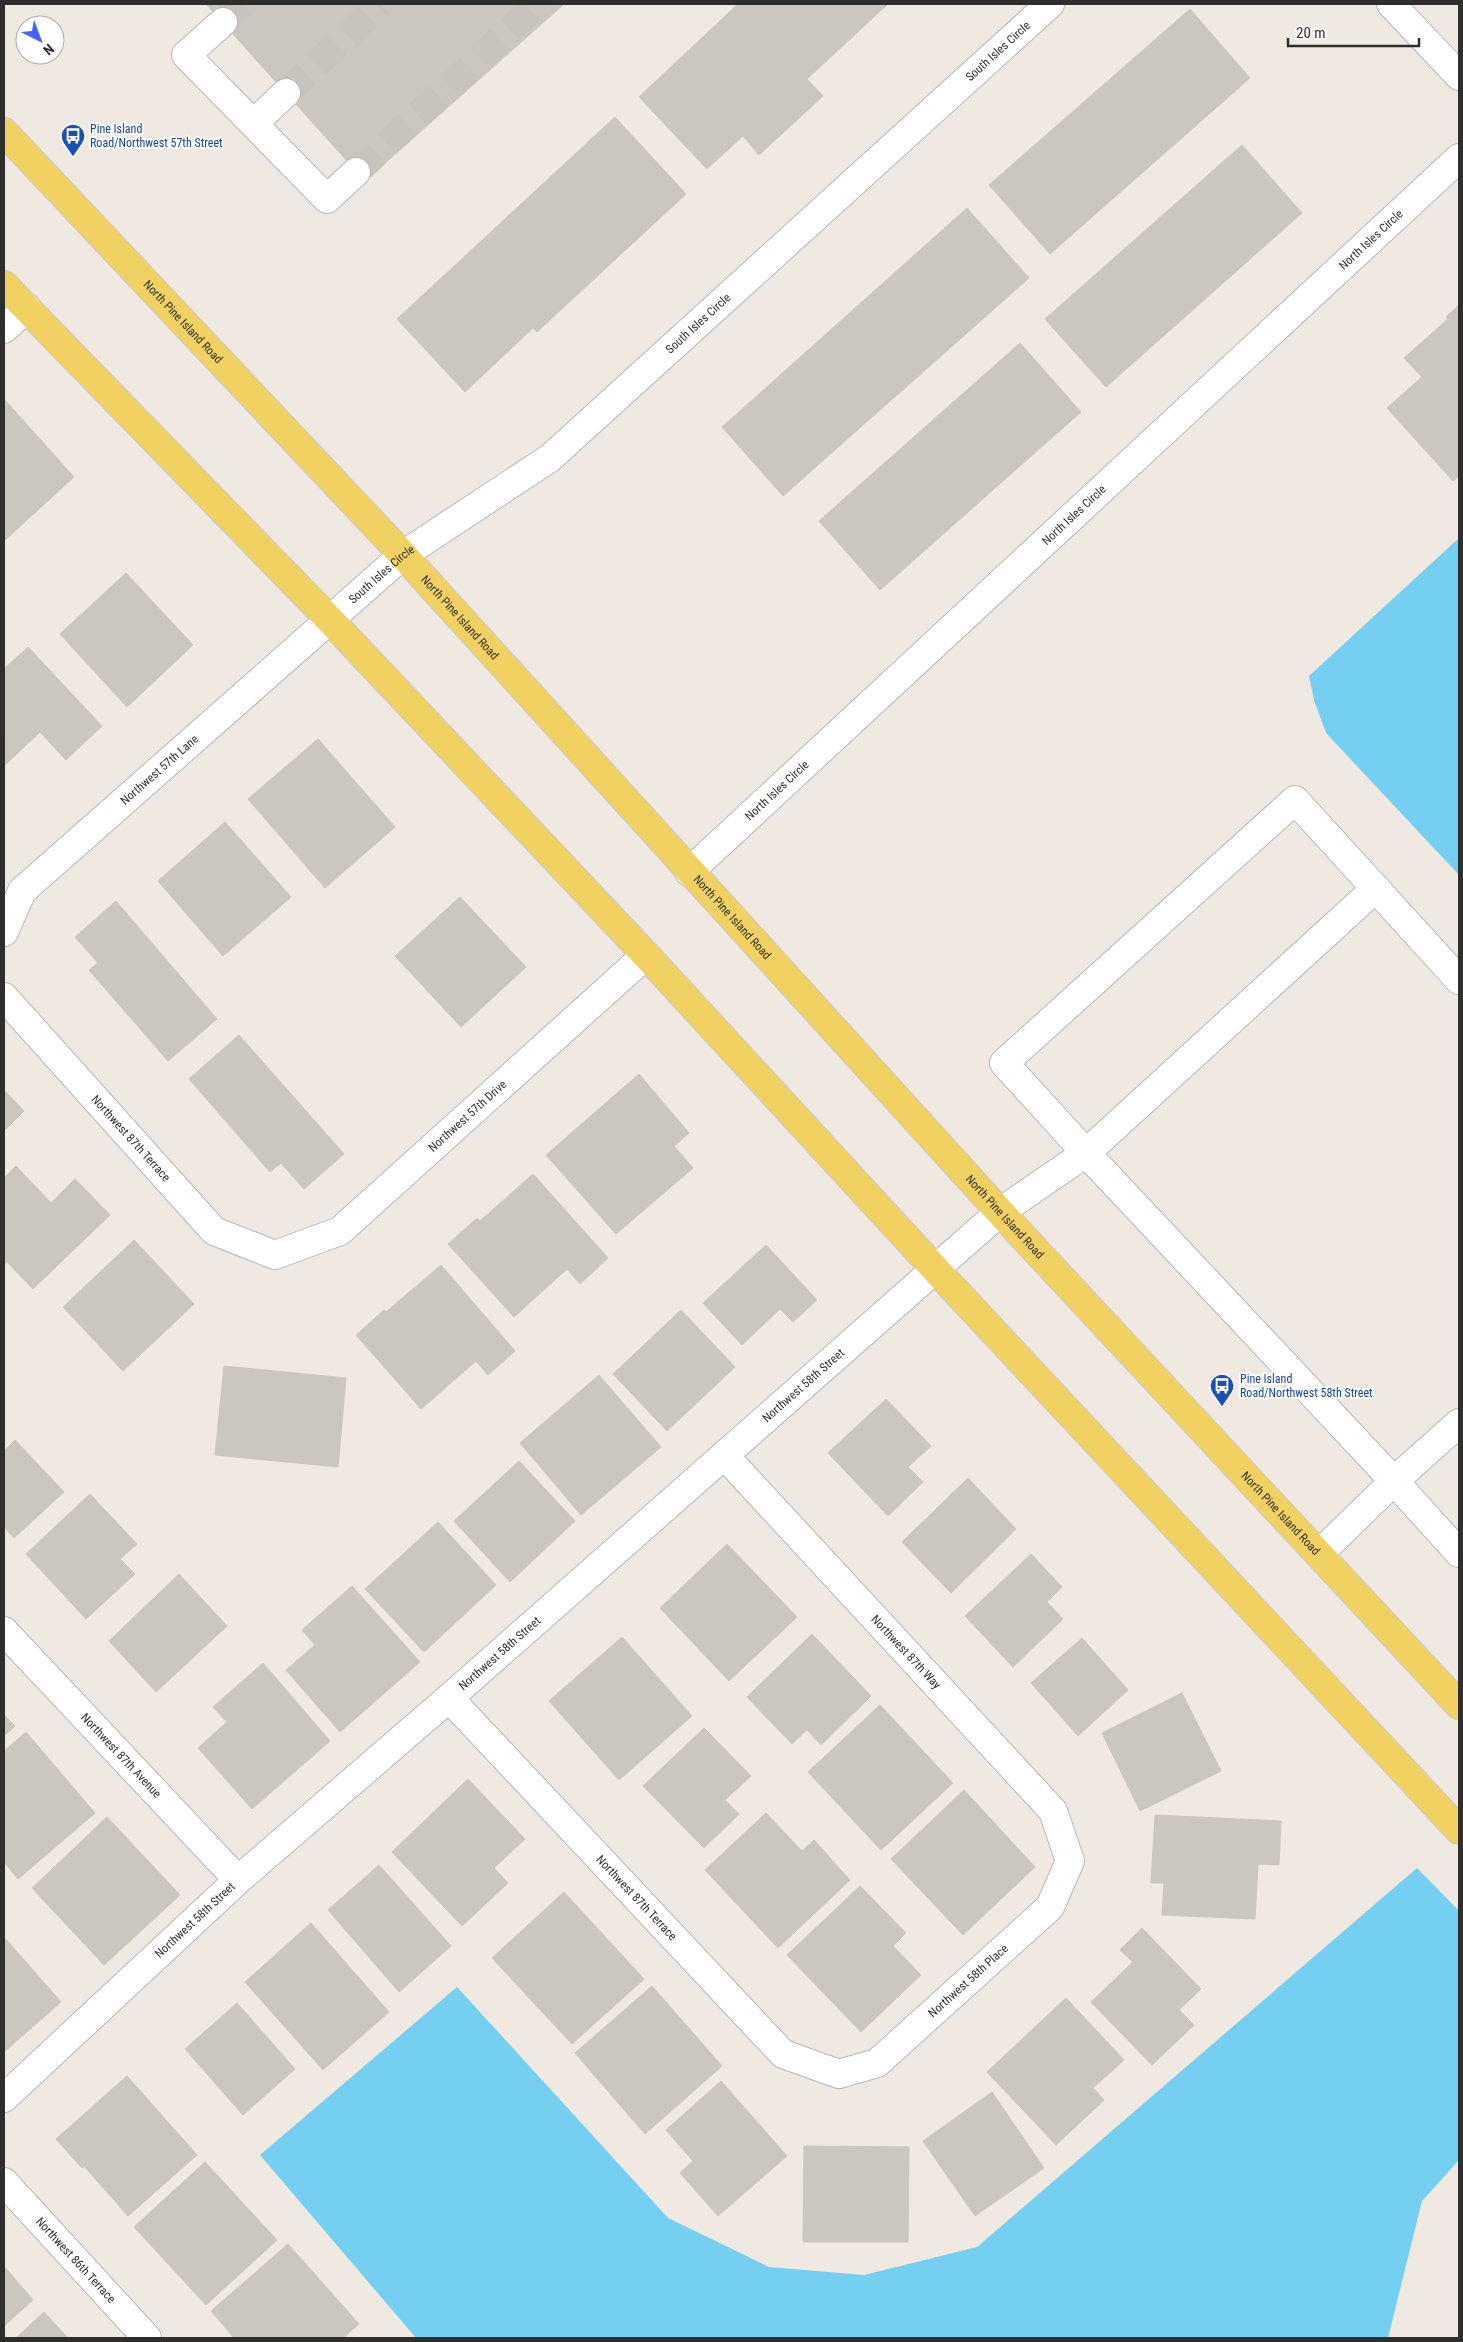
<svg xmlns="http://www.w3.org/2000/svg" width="1463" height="2342" font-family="'Roboto Condensed',sans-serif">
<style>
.water{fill:#75cff0}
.building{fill:#cbc7bf;stroke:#cbc5ba}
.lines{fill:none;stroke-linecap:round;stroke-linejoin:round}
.minor-tunnel{stroke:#c8c4bd;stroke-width:28;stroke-dasharray:28 14;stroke-linecap:butt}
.minor-casing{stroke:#b4b7c1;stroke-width:30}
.major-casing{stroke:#c9c9c9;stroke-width:30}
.minor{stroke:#fff;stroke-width:28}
.major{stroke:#f2d163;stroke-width:28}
.labels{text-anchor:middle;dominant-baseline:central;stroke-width:4;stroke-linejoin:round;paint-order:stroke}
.street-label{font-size:12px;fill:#2e2e2e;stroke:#fff}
.transit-label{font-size:12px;fill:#164399;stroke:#fff;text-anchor:start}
</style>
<rect width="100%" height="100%" fill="#efe9e1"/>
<g class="water">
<polygon points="1459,538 1459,875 1326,733 1314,700 1309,676"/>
<polygon points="1417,1868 1459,1911 1459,2160 1422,2201 1388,2338 416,2338 260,2155 457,1987 668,2218 769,2267 864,2275 977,2247"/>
</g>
<g class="building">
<polygon points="206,4 564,4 365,181"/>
<polygon points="738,4 888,4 807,79 823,96 759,155 743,136 707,169 639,97"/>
<polygon points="1190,9 1250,78 1050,254 989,185"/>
<polygon points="615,117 686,194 537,332 533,328 465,392 397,319"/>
<polygon points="1242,145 1302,213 1106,387 1045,319"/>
<polygon points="967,208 1029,278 783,496 722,427"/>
<polygon points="1459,305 1459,476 1453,481 1387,408 1422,377 1404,358 1448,319 1446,317"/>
<polygon points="1020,343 1081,412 880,590 819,521"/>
<polygon points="4,399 74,477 4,541"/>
<polygon points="126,573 193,645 127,707 60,634"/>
<polygon points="28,647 102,726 66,760 40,732 5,765 4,669"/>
<polygon points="318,739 395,827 325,888 248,799"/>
<polygon points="225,822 291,897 223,956 158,881"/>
<polygon points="460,897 526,967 461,1027 395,956"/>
<polygon points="116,901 217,1019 168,1061 89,970 98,963 75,937"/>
<polygon points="239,1035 344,1154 304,1189 281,1163 270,1172 189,1079"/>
<polygon points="639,1074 689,1133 674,1146 693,1168 616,1234 546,1155"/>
<polygon points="4,1090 24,1111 4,1131"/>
<polygon points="16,1166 51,1203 75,1179 110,1215 33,1289 7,1262 4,1264 4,1178"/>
<polygon points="533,1174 608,1258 580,1284 567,1269 514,1317 448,1244 477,1218 480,1221"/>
<polygon points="134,1240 194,1304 123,1371 63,1307"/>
<polygon points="766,1245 817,1300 793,1322 780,1309 742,1345 703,1303"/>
<polygon points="441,1265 515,1351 488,1375 476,1361 421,1409 356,1335 384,1310 386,1312"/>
<polygon points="681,1310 735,1367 667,1431 613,1374"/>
<polygon points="224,1366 346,1378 338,1467 215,1455"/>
<polygon points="599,1375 661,1447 581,1515 520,1443"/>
<polygon points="886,1399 931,1446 908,1467 923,1482 888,1516 828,1453"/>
<polygon points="15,1440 64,1492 14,1538 4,1527 4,1451"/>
<polygon points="519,1461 575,1521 510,1582 454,1521"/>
<polygon points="968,1478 1016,1529 951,1593 902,1542"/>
<polygon points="90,1494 137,1544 120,1559 135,1574 86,1619 26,1554"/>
<polygon points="438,1522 496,1585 424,1652 365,1589"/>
<polygon points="727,1544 797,1617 729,1681 660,1608"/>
<polygon points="1031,1554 1062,1587 1047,1602 1063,1619 1013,1667 965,1616"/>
<polygon points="179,1574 227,1626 156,1692 109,1641"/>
<polygon points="352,1586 420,1662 340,1732 286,1670 315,1645 302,1630"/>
<polygon points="812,1634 871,1696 821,1745 807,1730 792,1744 747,1697"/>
<polygon points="622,1637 692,1716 619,1780 549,1701"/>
<polygon points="1082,1638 1128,1690 1078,1736 1031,1683"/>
<polygon points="263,1663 330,1741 252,1809 198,1748 227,1722 213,1707"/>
<polygon points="1182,1693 1221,1771 1140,1811 1102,1733"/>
<polygon points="880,1705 953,1783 881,1850 808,1772"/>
<polygon points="4,1715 15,1726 4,1736"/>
<polygon points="704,1728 751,1776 725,1800 739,1814 704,1848 643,1786"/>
<polygon points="26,1732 95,1813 18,1879 4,1862 4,1751"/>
<polygon points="468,1779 525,1839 494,1868 508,1883 462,1926 392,1852"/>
<polygon points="964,1790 1035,1867 963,1935 891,1859"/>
<polygon points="766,1813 802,1851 814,1840 850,1880 778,1948 705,1870"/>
<polygon points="1155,1815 1281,1821 1279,1865 1258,1864 1255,1919 1162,1915 1164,1883 1151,1883"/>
<polygon points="107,1817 180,1895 104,1965 32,1888"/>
<polygon points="379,1865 451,1946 399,1992 328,1910"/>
<polygon points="860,1886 906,1933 893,1946 921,1975 861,2032 787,1955"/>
<polygon points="564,1892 644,1979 572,2044 492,1958"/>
<polygon points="311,1923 389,2012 323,2070 245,1982"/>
<polygon points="1142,1928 1201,1989 1179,2010 1194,2025 1152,2065 1091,2002 1133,1962 1120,1950"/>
<polygon points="4,1937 61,2002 4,2052"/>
<polygon points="652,1986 722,2066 645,2134 575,2053"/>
<polygon points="1066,1998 1124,2060 1093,2088 1104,2100 1056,2145 987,2072"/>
<polygon points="237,2003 295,2069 243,2115 185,2049"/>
<polygon points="127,2076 197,2155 128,2216 84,2166 82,2168 56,2139"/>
<polygon points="721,2081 787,2156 718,2216 680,2173 693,2161 666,2130"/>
<polygon points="992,2092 1044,2168 975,2216 923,2141"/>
<polygon points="804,2146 909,2147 908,2242 803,2242"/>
<polygon points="205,2162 277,2240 206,2305 134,2227"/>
<polygon points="288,2244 359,2324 343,2338 234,2338 211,2311"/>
<polygon points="4,2266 33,2300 4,2326"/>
<polygon points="44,2312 68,2338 16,2338"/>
</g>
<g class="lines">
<g class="minor-tunnel">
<polyline points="223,22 243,4"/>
<polyline points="286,93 381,4"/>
<polyline points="356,172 538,4"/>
</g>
<defs>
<g id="minor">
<polyline points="1391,4 1459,76"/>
<polyline points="223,22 186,55 327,199 356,172"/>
<polyline points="254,123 286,93"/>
<polyline points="4,329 27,308"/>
<path id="s1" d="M689,872L1459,158"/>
<polyline points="1376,888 1086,1153 1004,1063 1295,800 1459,980"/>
<path id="s2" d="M4,932L22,891L403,555L550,458L1050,4"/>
<path id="s3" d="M4,997L214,1231L275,1255L340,1231L646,955"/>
<polyline points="1459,1423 1394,1481 1459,1553"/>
<path id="s4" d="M4,1631L238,1880"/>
<path id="s5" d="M449,1698L783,2054L839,2074L877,2063L1050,1907L1070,1861L1053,1811L724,1455"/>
<path id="s6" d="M4,2098L238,1880L449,1698L1000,1212L1086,1153L1394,1481L1320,1553"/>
<path id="s7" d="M4,2182L147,2338"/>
</g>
<g id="major">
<path id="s8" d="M4,132L403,555L1000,1212L1459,1705"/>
<polyline points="4,285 330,620 646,955 936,1270 1459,1830"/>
</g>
</defs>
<use href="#minor" class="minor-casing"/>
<use href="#major" class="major-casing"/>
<use href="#minor" class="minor"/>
<use href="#major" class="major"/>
</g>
<defs>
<symbol id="bus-pin" viewBox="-11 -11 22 30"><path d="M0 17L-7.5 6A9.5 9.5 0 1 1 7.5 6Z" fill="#1a4fb4" stroke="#fff"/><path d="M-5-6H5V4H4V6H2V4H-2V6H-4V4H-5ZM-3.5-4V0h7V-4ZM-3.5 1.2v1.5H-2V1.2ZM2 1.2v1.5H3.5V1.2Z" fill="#fff"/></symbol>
</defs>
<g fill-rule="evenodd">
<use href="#bus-pin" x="59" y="122" width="28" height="38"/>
<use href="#bus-pin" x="1208" y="1372" width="28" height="38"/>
</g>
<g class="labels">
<g class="street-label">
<text stroke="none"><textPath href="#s2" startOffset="1334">South Isles Circle</textPath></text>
<text stroke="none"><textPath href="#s1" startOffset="930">North Isles Circle</textPath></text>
<text stroke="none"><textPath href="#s8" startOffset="261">North Pine Island Road</textPath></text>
<text stroke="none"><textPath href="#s2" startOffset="929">South Isles Circle</textPath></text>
<text stroke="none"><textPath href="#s1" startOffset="525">North Isles Circle</textPath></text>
<text stroke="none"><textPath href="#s2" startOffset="524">South Isles Circle</textPath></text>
<text stroke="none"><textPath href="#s8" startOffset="666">North Pine Island Road</textPath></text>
<text stroke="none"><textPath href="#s2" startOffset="228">Northwest 57th Lane</textPath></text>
<text stroke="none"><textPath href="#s1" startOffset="120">North Isles Circle</textPath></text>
<text stroke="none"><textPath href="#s8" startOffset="1071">North Pine Island Road</textPath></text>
<text stroke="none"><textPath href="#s3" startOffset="621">Northwest 57th Drive</textPath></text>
<text stroke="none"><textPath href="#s3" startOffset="190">Northwest 87th Terrace</textPath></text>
<text stroke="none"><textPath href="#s8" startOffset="1476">North Pine Island Road</textPath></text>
<text stroke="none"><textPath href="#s6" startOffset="1071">Northwest 58th Street</textPath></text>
<text stroke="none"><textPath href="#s8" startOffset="1881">North Pine Island Road</textPath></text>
<text transform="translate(906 1652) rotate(47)">Northwest 87th Way</text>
<text stroke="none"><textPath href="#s6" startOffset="666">Northwest 58th Street</textPath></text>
<text stroke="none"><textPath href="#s4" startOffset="171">Northwest 87th Avenue</textPath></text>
<text stroke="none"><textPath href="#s5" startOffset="274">Northwest 87th Terrace</textPath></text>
<text stroke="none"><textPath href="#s6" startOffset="261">Northwest 58th Street</textPath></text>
<text stroke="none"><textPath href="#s5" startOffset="710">Northwest 58th Place</textPath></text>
<text stroke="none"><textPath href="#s7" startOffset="106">Northwest 86th Terrace</textPath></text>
</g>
<g class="transit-label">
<text x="90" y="129">Pine Island<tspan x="90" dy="14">Road/Northwest 57th Street</tspan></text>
<text x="1240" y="1379">Pine Island<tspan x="1240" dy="14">Road/Northwest 58th Street</tspan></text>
</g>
</g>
<rect width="1463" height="2342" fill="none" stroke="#2e2e2e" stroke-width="10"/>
<g transform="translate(40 40) rotate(138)"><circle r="24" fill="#ffffff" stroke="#ababab"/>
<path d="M0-4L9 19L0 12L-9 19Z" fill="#4264fb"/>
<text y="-8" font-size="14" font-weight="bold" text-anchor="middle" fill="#2e2e2e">N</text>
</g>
<path d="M1288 38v8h131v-8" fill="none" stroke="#2e2e2e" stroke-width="2.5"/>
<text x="1296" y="38" font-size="15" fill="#2e2e2e" stroke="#ffffff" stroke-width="4" paint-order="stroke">20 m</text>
</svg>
